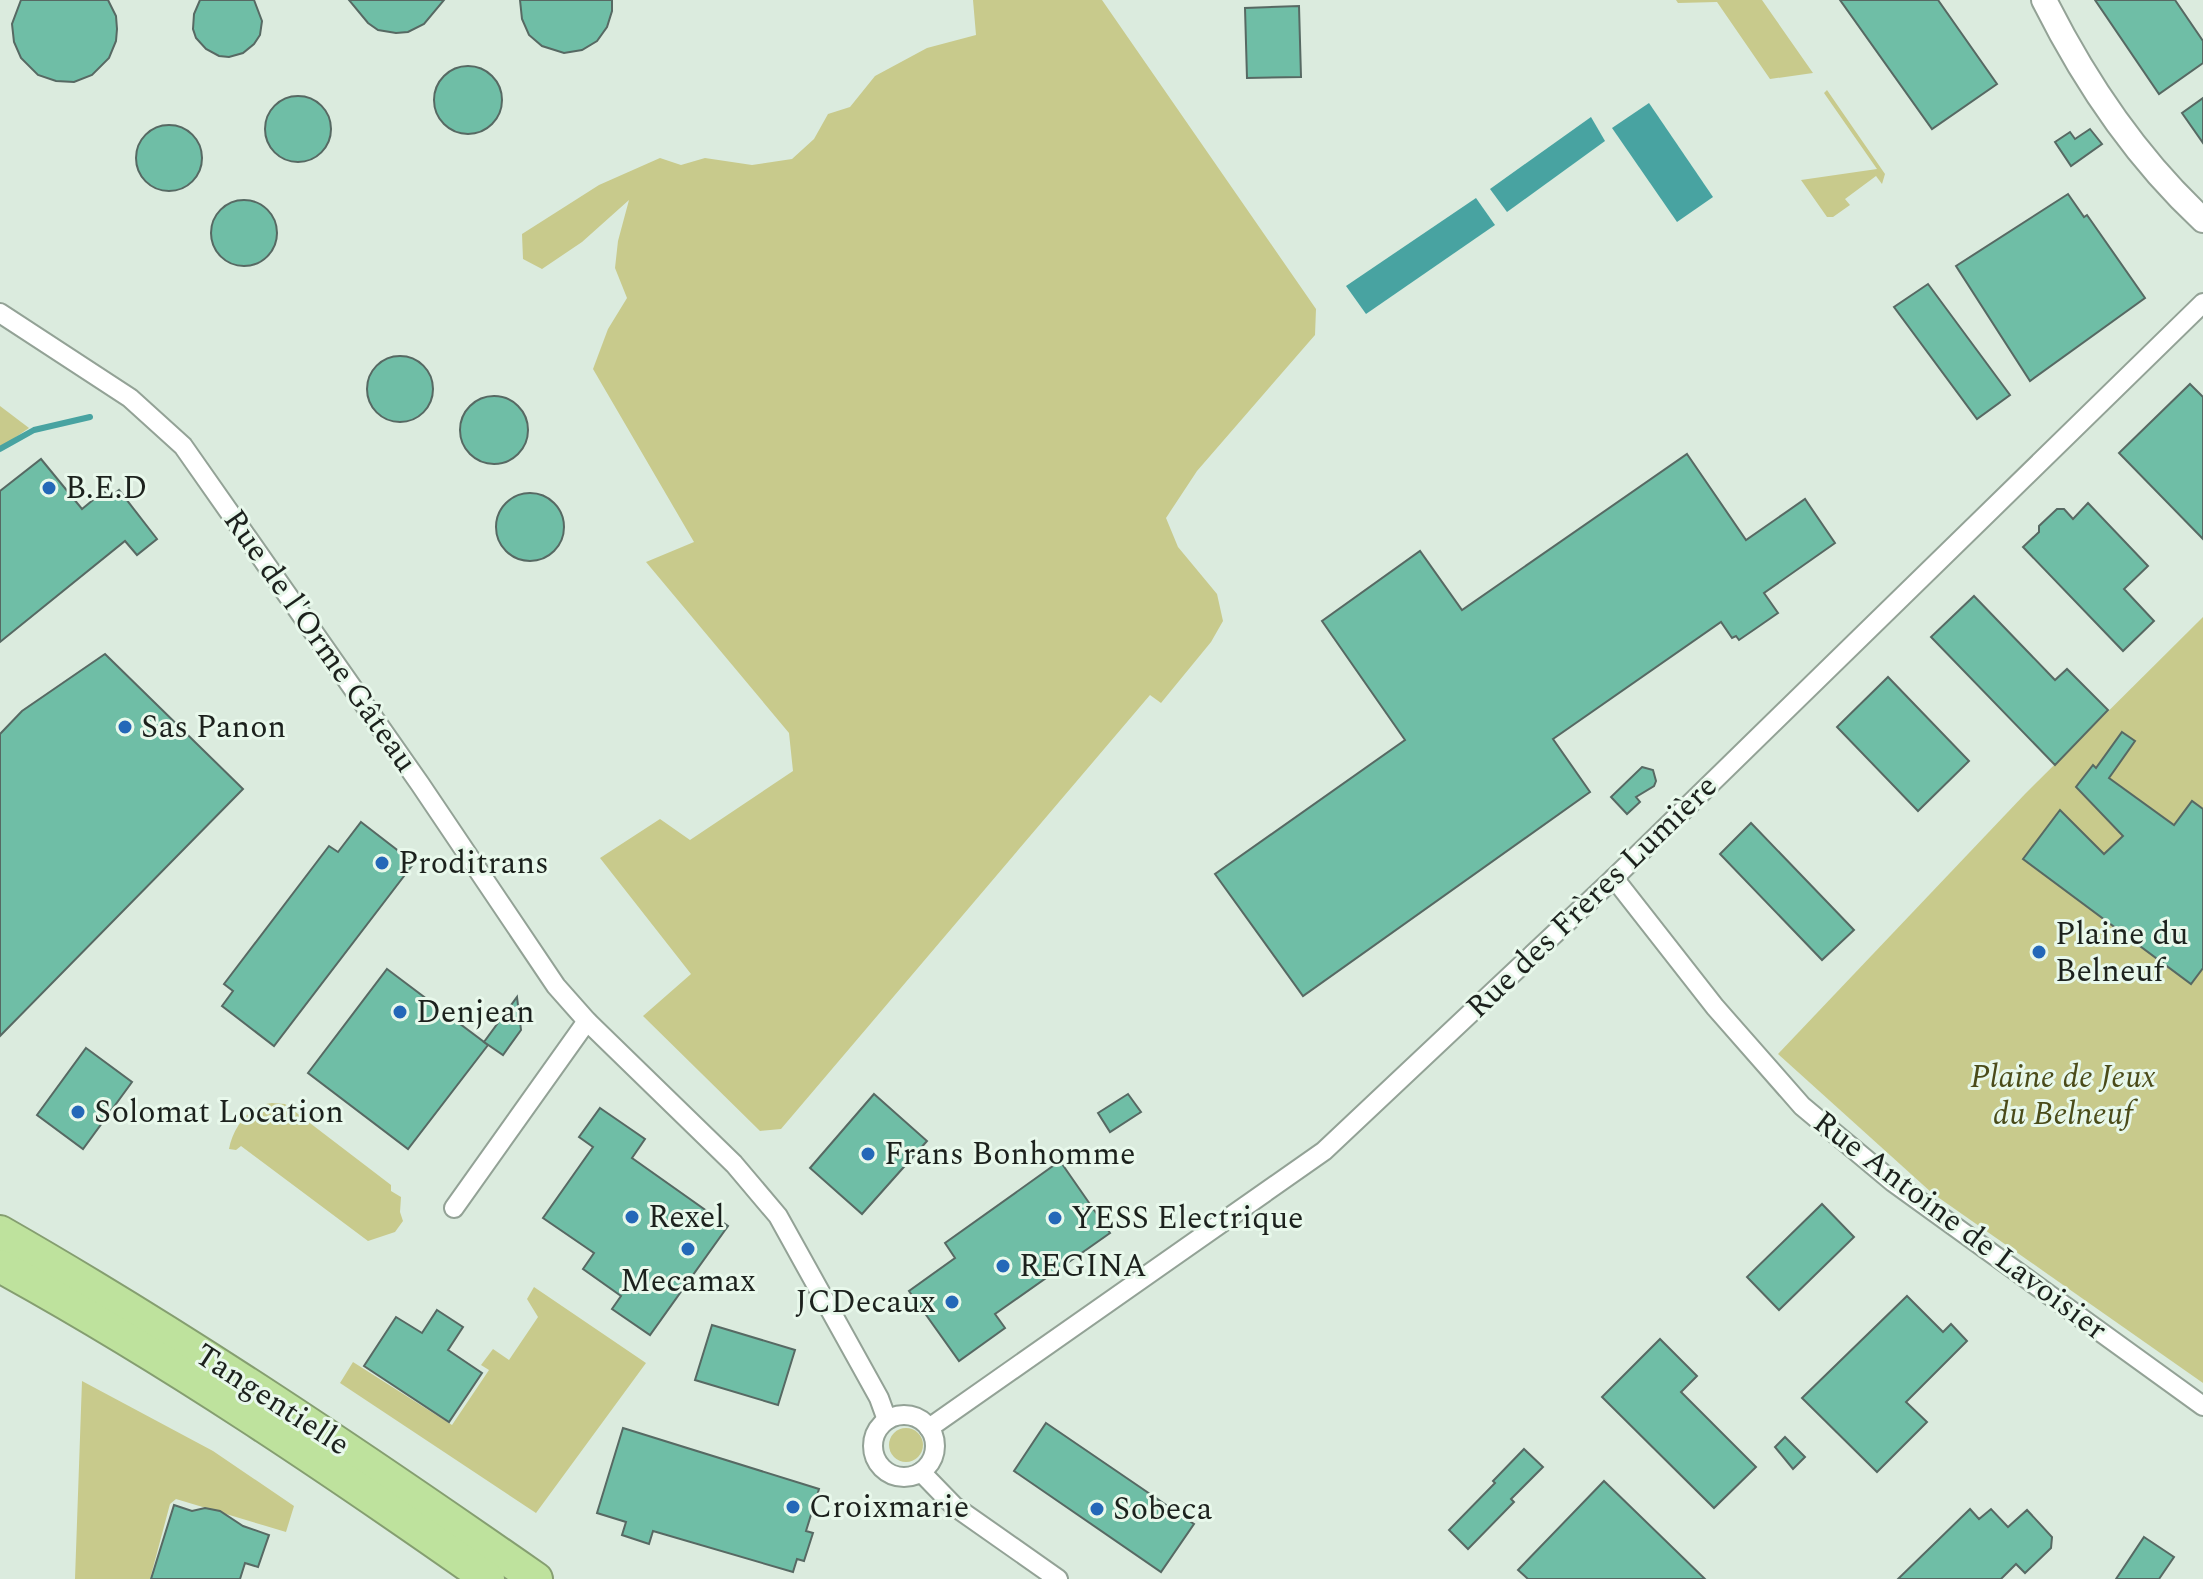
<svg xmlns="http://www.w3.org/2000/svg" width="2203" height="1579" font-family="Spectral,serif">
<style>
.green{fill:#c8ca8c}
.water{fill:#48a3a1}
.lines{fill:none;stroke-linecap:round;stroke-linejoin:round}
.stream{stroke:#48a3a1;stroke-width:6}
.building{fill:#6fbea6;stroke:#576963;stroke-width:2}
.street-casing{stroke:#93a296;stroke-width:22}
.secondary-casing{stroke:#93a296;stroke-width:28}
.highway-casing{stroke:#859e70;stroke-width:36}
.street{stroke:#fff;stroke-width:18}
.secondary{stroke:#fff;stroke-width:24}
.highway{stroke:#bee29d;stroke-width:32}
.poi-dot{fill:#2468b8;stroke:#e8f8eb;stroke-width:3}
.labels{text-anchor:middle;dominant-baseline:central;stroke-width:6;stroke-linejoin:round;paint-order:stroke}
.poi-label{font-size:32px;fill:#1c211d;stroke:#e8f8eb;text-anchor:start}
.street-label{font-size:32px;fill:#1c211d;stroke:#e8f8eb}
.park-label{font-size:32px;font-style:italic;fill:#4a4b19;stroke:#e8f8eb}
</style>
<rect width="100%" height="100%" fill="#dbebde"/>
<g class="green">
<polygon points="973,0 1102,0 1316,309 1315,335 1197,471 1166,518 1178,547 1217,594 1223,621 1211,642 1161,703 1150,695 781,1129 760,1131 643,1016 691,974 600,858 660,819 690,840 793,771 789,733 646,562 694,542 593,369 608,329 627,298 615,268 618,241 629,200 582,242 542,269 523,259 522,234 599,185 660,158 681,165 705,158 752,165 792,159 814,139 828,114 850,107 875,76 927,48 976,35"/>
<polygon points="1676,0 1762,0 1813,73 1770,79 1717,2 1678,3"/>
<polygon points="1827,90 1885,174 1882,184 1876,176 1845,199 1850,205 1833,217 1827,217 1801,180 1877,169 1824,93"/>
<polygon points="0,406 29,428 0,448"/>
<polygon points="2203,617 2203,1383 1932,1193 1778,1054 2025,794"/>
<path d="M272,1103L285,1104L391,1185V1191L401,1197L400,1212L403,1221L395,1232L368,1241L241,1146L236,1150L229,1149C233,1127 250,1105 272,1103Z"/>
<polygon points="534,1287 646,1363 536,1513 340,1383 353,1362 452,1425 489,1370 481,1365 493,1349 509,1360 538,1317 527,1299"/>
<polygon points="82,1381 213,1451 294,1506 286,1532 176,1499 170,1504 150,1579 75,1579"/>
<circle cx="906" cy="1445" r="17"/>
</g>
<g class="water">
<polygon points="1649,103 1713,197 1677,222 1612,128"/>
<polygon points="1591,117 1605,141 1507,212 1490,189"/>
<polygon points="1476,198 1495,225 1366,314 1346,286"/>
</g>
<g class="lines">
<polyline class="stream" points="0,449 34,430 90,417"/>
</g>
<g class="building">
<polygon points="21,0 108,0 116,16 117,29 116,41 109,58 92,75 74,82 56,81 38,75 21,58 14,42 12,24"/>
<polygon points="200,0 254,0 262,21 260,35 254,44 243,53 229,57 219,56 206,49 196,38 193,29 194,14"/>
<polygon points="349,0 444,0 424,24 408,32 396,33 378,30 368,23"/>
<polygon points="520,0 612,0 612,11 607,27 597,41 582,50 564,53 542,46 529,35 522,19"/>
<polygon points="1840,0 1938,0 1997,84 1932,129"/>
<polygon points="2095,0 2175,0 2203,41 2203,63 2159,94"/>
<polygon points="1299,6 1301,77 1247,78 1245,8"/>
<circle cx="468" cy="100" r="34"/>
<circle cx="298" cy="129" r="33"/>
<polygon points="2203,98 2203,143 2182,113"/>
<circle cx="169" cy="158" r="33"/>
<polygon points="2090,129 2102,144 2071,166 2055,142 2070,132 2075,139"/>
<polygon points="2068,194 2084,217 2087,215 2145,298 2030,381 1956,266"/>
<circle cx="244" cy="233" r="33"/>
<polygon points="1928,284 2010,395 1977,419 1894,307"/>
<circle cx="400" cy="389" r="33"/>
<polygon points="2190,384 2203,397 2203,539 2119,453"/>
<circle cx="494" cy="430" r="34"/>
<polygon points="1687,454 1746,540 1805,499 1835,543 1764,593 1778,613 1755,629 1739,640 1736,636 1732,638 1721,622 1553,739 1590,792 1303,996 1215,874 1405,740 1322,621 1420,551 1462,610"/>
<polygon points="41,459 82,509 104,491 109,498 119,490 157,539 137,555 125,541 0,642 0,491"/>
<circle cx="530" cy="527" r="34"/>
<polygon points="2088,503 2148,566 2124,589 2154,621 2123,651 2023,547 2039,532 2039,526 2057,509 2064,509 2073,519"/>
<polygon points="1974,596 2055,680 2067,669 2108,710 2055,765 1931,637"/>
<polygon points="105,654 243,789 0,1036 0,734 22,711"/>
<polygon points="1888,677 1969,761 1918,811 1837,727"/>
<polygon points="2122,732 2135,741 2109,778 2174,825 2192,801 2203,809 2203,968 2191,984 2023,859 2060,810 2104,854 2123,836 2076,787 2093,765 2096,768"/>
<polygon points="1642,767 1653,770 1656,781 1654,786 1636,797 1640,802 1627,814 1611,797"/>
<polygon points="361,822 414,863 274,1046 222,1006 233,991 224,984 329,846 338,852"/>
<polygon points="1751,823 1854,930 1822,960 1720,854"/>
<polygon points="387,969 488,1045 408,1149 308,1073"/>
<polygon points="517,997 521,1030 503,1055 484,1042"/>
<polygon points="86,1048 132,1082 83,1149 37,1115"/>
<polygon points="874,1094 927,1141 862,1214 810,1168"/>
<polygon points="1128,1094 1141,1112 1110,1132 1098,1113"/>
<polygon points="600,1108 645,1139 632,1158 728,1226 650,1335 612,1309 621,1296 583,1269 594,1253 543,1218 593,1147 579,1137"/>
<polygon points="1060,1161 1110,1233 995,1314 1005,1328 959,1361 909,1291 955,1258 945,1243"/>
<polygon points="1822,1204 1854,1237 1779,1310 1747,1277"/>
<polygon points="1907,1296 1943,1332 1951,1324 1967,1341 1906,1402 1927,1422 1877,1472 1802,1398"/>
<polygon points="437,1310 463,1327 448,1350 482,1373 449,1422 364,1366 396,1317 422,1333"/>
<polygon points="712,1325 795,1350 778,1405 695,1380"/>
<polygon points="1660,1339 1697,1376 1681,1392 1756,1467 1714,1508 1602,1397"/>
<polygon points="1046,1423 1194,1524 1161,1572 1014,1471"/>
<polygon points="623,1428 819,1489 806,1531 813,1533 804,1561 797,1559 793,1572 653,1531 649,1544 622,1535 626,1522 597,1513"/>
<polygon points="1785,1437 1805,1457 1793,1469 1775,1447"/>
<polygon points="1524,1449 1543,1467 1511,1499 1514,1502 1468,1549 1449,1530 1495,1483 1493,1481"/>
<polygon points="1604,1481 1705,1579 1528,1579 1518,1570"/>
<polygon points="174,1505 192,1511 205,1508 220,1511 243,1526 269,1535 258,1567 245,1563 240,1579 151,1579"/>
<polygon points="1970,1509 1979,1519 1991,1509 2008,1527 2027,1510 2052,1537 2051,1548 2025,1573 2016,1564 2001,1579 1898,1579"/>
<polygon points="2144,1537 2174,1557 2159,1579 2116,1579"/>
</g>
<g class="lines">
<defs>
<g id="street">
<polyline points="0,313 130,398 183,446 420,784 556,986 587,1021 734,1164 778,1216 879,1398 887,1420"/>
<polyline points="1614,878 1715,1007 1802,1106 1893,1182 2203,1406"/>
<polyline points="454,1208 587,1021"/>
<circle cx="904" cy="1446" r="31"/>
<polyline points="929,1428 1324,1151 1614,878 2203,303"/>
<polyline points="921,1472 954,1506 1058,1579"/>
</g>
<path id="secondary" d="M2044,0C2085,82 2135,157 2203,220"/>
<g id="highway">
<path d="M0,1232C185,1338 361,1457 536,1579"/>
<path d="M0,1266C169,1359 330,1468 488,1579"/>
</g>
</defs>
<use href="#street" class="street-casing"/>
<use href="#secondary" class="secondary-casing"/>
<use href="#highway" class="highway-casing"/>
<use href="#street" class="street"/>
<use href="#secondary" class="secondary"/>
<use href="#highway" class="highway"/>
</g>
<g class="poi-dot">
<circle cx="49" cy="488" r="8"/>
<circle cx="125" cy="727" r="8"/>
<circle cx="382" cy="863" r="8"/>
<circle cx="2039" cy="952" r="8"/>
<circle cx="400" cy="1012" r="8"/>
<circle cx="78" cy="1112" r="8"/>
<circle cx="868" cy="1154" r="8"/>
<circle cx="632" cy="1217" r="8"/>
<circle cx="1055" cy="1218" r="8"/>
<circle cx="688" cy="1249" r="8"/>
<circle cx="1003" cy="1266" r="8"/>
<circle cx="952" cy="1302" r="8"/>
<circle cx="793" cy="1507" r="8"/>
<circle cx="1097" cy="1509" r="8"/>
</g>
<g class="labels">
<g class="poi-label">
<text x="65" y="488">B.E.D</text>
<text x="141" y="727">Sas Panon</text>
<text x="398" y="863">Proditrans</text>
<text x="2055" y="934">Plaine du<tspan x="2055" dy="37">Belneuf</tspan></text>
<text x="416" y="1012">Denjean</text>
<text x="94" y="1112">Solomat Location</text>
<text x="884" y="1154">Frans Bonhomme</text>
<text x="648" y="1217">Rexel</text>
<text x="1071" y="1218">YESS Electrique</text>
<text x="1019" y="1266">REGINA</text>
<text x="688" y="1281" text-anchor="middle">Mecamax</text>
<text x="936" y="1302" text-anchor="end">JCDecaux</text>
<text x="809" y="1507">Croixmarie</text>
<text x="1113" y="1509">Sobeca</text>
</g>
<g class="street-label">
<text transform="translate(320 641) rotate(55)">Rue de l'Orme Gâteau</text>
<text transform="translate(1592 897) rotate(-44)">Rue des Frères Lumière</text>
<text transform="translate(1960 1226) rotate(37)">Rue Antoine de Lavoisier</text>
<text transform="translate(272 1400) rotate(33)">Tangentielle</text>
</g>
<g class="park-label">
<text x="2063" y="1077">Plaine de Jeux<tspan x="2063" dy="37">du Belneuf</tspan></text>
</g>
</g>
</svg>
